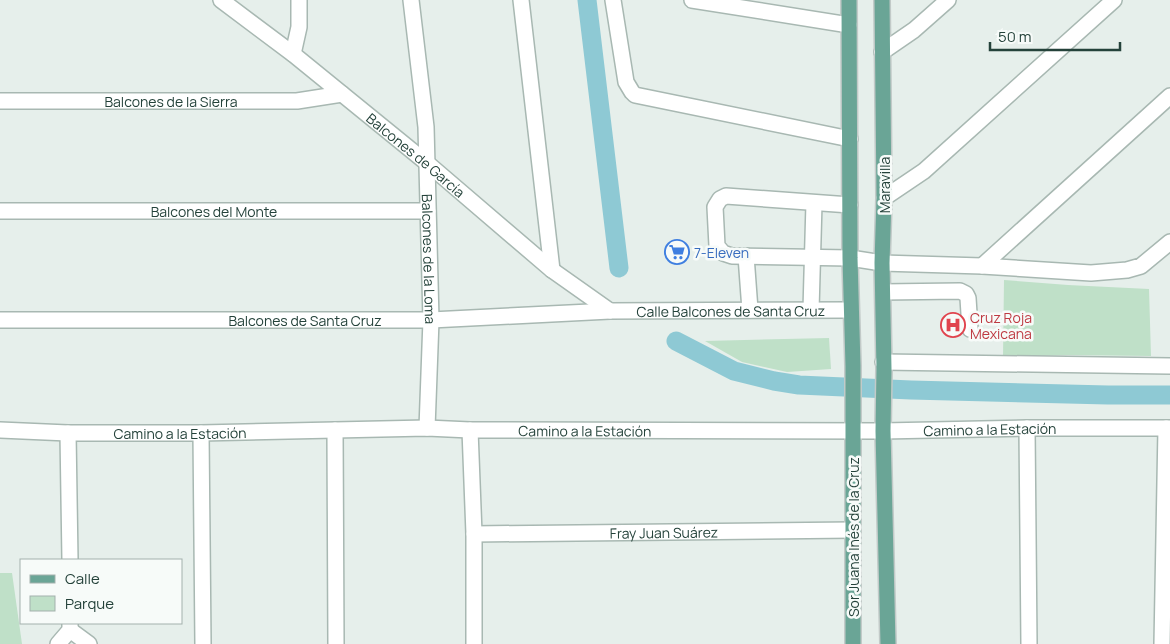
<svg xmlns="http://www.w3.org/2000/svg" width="1170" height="644" font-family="Manrope,sans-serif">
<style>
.green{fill:#bfe0c8}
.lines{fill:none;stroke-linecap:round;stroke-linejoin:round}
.canal{stroke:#8ec9d4;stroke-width:19}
.minor-casing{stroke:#a8b8b2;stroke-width:18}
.major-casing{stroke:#c2cac8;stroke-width:18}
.minor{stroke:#fff;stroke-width:15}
.major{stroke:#6aa596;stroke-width:15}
.labels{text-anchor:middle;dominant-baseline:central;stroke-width:5;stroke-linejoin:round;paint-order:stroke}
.street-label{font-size:14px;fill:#24423a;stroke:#f7fbf9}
.shop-label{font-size:14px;fill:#366cbe;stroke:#f7fbf9;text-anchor:start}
.health-label{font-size:14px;fill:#be3a42;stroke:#f7fbf9;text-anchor:start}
</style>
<rect width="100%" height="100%" fill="#e6efeb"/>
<g class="green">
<polygon points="1004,280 1068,285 1149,289 1151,356 1067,355 1003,357"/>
<polygon points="829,338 831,369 787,372 742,362 705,341"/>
<polygon points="0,573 12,573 22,644 0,644"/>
</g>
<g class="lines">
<g class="canal">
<polyline points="587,0 619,268"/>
<polyline points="676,341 734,371 774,381 799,385 911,390 1108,395 1170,395"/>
</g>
<defs>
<g id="minor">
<path id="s1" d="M221,0L293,54L427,163L552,270L610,311"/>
<path id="s2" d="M411,0L426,127L431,320L427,428"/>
<polyline points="521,0 552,270"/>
<polyline points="613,0 626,82 632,92 635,95 850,139"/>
<polyline points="692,0 849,25"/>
<polyline points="882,52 914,30 948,0"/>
<polyline points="293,54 299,27 299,0"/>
<path id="s3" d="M0,101H297L342,94"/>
<polyline points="884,198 924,171 1114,0"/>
<polyline points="850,205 726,196 720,199 715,207 717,246 723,253 732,256 850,258 882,263 982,266 1091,273 1127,270 1141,266 1170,242"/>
<path id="s4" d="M0,211H428"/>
<polyline points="746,256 750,310"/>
<polyline points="982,266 1170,96"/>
<polyline points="883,292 960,291 966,294 968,298 970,329"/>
<polyline points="811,310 814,203"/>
<path id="s5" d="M0,320H431L610,311L851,310"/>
<polyline points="883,362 1170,366"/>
<polyline points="1027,428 1029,644"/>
<path id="s6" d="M0,430L68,433H201L427,428L470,430L883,431L1027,428H1170"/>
<polyline points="335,430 336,644"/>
<polyline points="470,430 474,534 474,644"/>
<polyline points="68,433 70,560"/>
<polyline points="201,433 203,644"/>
<path id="s7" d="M474,534L853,530"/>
<polyline points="70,630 89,644"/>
<polyline points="58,644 70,630 70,623"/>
<polyline points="1162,644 1166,428"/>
</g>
<g id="major">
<polyline points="849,0 850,258 853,366 853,644"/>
<polyline points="882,0 884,198 882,263 884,369 883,431 888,644"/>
</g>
</defs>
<use href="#minor" class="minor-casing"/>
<use href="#major" class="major-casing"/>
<use href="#minor" class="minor"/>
<use href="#major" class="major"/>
</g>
<defs>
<symbol id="supermarket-ring" viewBox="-11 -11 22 22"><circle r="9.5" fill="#f7fbf9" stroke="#3f7fe0" stroke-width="1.5"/><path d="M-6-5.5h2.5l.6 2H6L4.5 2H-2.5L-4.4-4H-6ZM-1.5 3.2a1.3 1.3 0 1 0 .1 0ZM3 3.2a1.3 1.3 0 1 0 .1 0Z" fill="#3f7fe0"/></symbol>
<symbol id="hospital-ring" viewBox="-11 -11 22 22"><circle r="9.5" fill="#f7fbf9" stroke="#e0444e" stroke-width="1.5"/><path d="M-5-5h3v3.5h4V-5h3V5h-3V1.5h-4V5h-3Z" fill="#e0444e"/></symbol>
</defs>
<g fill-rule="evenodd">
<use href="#supermarket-ring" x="663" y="238" width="28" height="28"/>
<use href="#hospital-ring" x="939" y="311" width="28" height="28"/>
</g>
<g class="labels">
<g class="street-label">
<text stroke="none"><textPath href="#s3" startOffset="171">Balcones de la Sierra</textPath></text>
<text stroke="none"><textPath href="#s1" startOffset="249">Balcones de García</textPath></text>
<text transform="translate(884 185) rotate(-90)">Maravilla</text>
<text stroke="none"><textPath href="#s4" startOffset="214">Balcones del Monte</textPath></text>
<text stroke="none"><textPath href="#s2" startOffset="260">Balcones de la Loma</textPath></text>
<text stroke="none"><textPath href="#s5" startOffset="731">Calle Balcones de Santa Cruz</textPath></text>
<text stroke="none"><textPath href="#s5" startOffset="305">Balcones de Santa Cruz</textPath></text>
<text stroke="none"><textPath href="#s6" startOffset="990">Camino a la Estación</textPath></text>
<text stroke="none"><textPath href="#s6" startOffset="585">Camino a la Estación</textPath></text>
<text stroke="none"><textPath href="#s6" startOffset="180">Camino a la Estación</textPath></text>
<text stroke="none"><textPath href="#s7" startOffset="190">Fray Juan Suárez</textPath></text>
<text transform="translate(853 537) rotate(-90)">Sor Juana Inés de la Cruz</text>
</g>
<g class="shop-label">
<text x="694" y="252">7-Eleven</text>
</g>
<g class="health-label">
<text x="970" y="317">Cruz Roja<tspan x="970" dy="16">Mexicana</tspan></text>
</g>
</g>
<rect x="20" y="559" width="162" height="65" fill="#f7fbf9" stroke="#a3b1ad"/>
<rect x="30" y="575" width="25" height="8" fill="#6aa596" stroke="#a3b1ad"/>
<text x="65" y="584" font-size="15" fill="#24423a">Calle</text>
<rect x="30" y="596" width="25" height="15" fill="#bfe0c8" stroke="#a3b1ad"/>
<text x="65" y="609" font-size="15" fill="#24423a">Parque</text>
<path d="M990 42v8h130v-8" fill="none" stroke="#24423a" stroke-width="2.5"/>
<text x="998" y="42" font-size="15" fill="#24423a" stroke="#f7fbf9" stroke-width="4" paint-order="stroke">50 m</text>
</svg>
